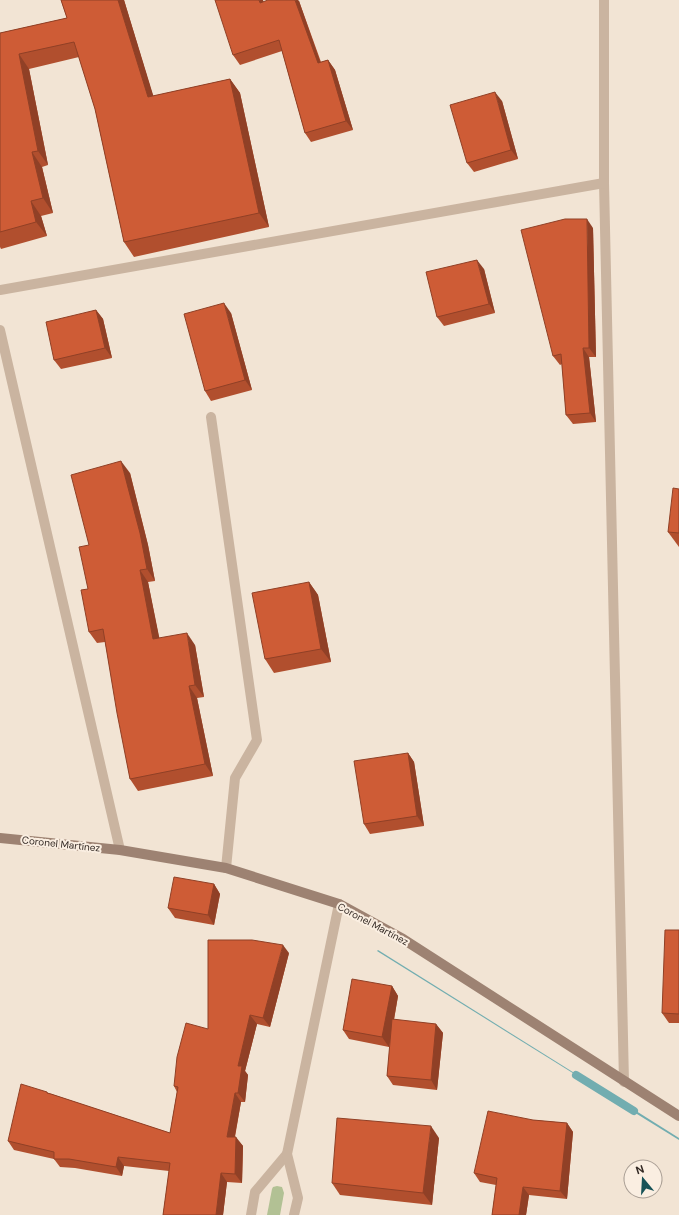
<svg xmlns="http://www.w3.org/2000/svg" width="679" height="1215" font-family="'DM Sans',sans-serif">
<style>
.green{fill:#b2c194}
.water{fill:#72adb0}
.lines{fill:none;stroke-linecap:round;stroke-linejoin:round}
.stream{stroke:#72adb0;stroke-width:8}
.lane{stroke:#cab4a0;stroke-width:10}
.street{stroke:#cab4a0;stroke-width:10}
.secondary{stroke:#9d8272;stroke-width:10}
.wall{fill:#b14f2e}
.shaded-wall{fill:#904026}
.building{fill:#ce5c36;stroke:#904026}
.labels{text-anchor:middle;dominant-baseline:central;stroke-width:4;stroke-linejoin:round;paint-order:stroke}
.street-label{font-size:10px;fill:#332924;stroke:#faeee1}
</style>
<rect width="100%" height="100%" fill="#f2e4d4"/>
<polygon class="green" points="277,1186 282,1187 284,1193 280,1215 267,1215 272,1189 273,1187"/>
<g class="water">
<polygon points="378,950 584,1079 584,1080 377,951"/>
<polygon points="625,1104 679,1138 679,1140 624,1106"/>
</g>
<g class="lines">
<polyline class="stream" points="576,1075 634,1111"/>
<polyline class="lane" points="211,417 257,740 235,778 226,868"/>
<g class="street">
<polyline points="604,0 604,183 624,1082"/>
<polyline points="0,290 604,183"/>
<polyline points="0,330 120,850"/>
<polyline points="251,1215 255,1192 287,1154"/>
<polyline points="294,1215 298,1198 287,1154 339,904"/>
</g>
<polyline class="secondary" points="0,838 120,850 226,868 339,904 403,939 679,1116"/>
</g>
<g class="wall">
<polygon points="61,0 124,0 153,96 230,79 240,93 269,227 134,257 124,242 95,109 79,57 29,69 48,165 42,167 53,213 41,216 47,236 1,249 0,247 0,33 67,18"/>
<polygon points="299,1 321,62 328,60 335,70 353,130 311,142 305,133 282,51 240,65 233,55 263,2"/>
<polygon points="502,101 518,159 474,172 467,163"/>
<polygon points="593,228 596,357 589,357 596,422 573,424 566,415 562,364 560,365 553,356"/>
<polygon points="484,269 495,313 444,326 437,317"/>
<polygon points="96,310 103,319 112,358 61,369 54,360"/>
<polygon points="231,313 252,390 211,401 205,391"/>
<polygon points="130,473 148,545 155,581 148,582 159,638 195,645 204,697 197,698 213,776 138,791 130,779 105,642 97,643 89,632 88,589 89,545"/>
<polygon points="679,489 679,547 668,532"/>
<polygon points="309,582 318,595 331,662 274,673 265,659"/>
<polygon points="408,753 414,762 424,826 370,834 364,824"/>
<polygon points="214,884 220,894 214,925 175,918 168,908"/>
<polygon points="679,930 679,1023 669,1023 662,1013"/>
<polygon points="289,953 270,1027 257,1024 245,1071 248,1075 245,1102 241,1102 235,1137 243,1146 242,1183 227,1182 223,1215 163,1215 169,1171 124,1166 122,1176 75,1168 60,1167 54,1159 14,1150 8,1141 47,1092 48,1093 170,1133 177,1092 174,1086 208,1029"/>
<polygon points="392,986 398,996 394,1020 436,1024 443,1033 437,1090 393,1085 387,1076 391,1038 389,1047 349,1039 343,1030"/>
<polygon points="533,1120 567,1123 573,1132 567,1199 529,1195 526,1215 492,1215 496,1185 480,1182 474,1173"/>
<polygon points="439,1138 432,1205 340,1195 332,1183"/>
</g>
<g class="shaded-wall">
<polygon points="118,0 124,0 158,111 148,97"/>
<polygon points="259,0 263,0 267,12 260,3"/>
<polygon points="295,0 298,0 299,1 324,73 318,63"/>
<polygon points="19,54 29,69 48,165 38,151"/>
<polygon points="328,60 335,70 353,130 346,121"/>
<polygon points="230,79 240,93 269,227 259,213"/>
<polygon points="495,92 502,101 518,159 511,150"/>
<polygon points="32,152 42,167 53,213 43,198"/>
<polygon points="31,201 41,216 47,236 36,222"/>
<polygon points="587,219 593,228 596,357 589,348"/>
<polygon points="477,260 484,269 495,313 489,304"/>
<polygon points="224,303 231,313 252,390 245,380"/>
<polygon points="96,310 103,319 112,358 105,348"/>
<polygon points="583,348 589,357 596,422 590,413"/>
<polygon points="121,461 130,473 148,545 155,581 147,569"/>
<polygon points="140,570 148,582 162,651 153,639"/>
<polygon points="309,582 318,595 331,662 321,649"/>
<polygon points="187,633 195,645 204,697 195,685"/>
<polygon points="189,686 197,698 213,776 205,764"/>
<polygon points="408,753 414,762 424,826 417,816"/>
<polygon points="214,884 220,894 214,925 208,915"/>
<polygon points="283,945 289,953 270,1027 263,1018"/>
<polygon points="392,986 398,996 389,1047 382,1037"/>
<polygon points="250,1015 257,1024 245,1071 248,1075 245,1102 238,1093 238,1066"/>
<polygon points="436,1024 443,1033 437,1090 431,1080"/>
<polygon points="235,1093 241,1102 233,1146 227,1137"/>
<polygon points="567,1123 573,1132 567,1199 560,1191"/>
<polygon points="431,1126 439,1138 432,1205 423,1193"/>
<polygon points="236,1137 243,1146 242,1183 235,1174"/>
<polygon points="118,1157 124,1166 122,1176 116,1167"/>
<polygon points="221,1173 227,1182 223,1215 216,1215"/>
<polygon points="523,1187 529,1195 526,1215 519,1215"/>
</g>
<g class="building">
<polygon points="61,0 118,0 148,97 230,79 259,213 124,242 95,109 74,42 19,54 38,151 32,152 43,198 31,201 36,222 0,232 0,33 67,18"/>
<polygon points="215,0 259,0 260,3 268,0 295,0 318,63 328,60 346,121 305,133 279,40 233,55"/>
<polygon points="495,92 511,150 467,163 450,105"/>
<polygon points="565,219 587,219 589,348 583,348 590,413 566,415 561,354 553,356 521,230"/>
<polygon points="477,260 489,304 437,317 426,272"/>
<polygon points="224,303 245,380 205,391 184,314"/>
<polygon points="96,310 105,348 54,360 46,322"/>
<polygon points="121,461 140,533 147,569 140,570 153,639 187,633 195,685 189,686 205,764 130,779 117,713 103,629 89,632 81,590 88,589 79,547 89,545 71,475"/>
<polygon points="673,488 679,489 679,533 668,532"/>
<polygon points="309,582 321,649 265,659 252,593"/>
<polygon points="408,753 417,816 364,824 354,761"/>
<polygon points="174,877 214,884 208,915 168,908"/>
<polygon points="665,930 679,930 679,1014 662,1013"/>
<polygon points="208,940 252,940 283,945 263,1018 250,1015 238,1066 242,1066 238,1093 235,1093 227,1137 236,1137 235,1174 221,1173 216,1215 163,1215 170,1163 118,1157 116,1167 69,1159 54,1159 54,1152 8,1141 21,1084 47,1092 47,1093 51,1094 170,1133 178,1087 174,1086 177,1057 186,1023 208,1029"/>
<polygon points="352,979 392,986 382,1037 343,1030"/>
<polygon points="392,1019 436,1024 431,1080 387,1076"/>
<polygon points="488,1111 533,1120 567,1123 560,1191 523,1187 519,1215 492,1215 497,1178 474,1173"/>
<polygon points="337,1118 431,1126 423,1193 332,1183"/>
</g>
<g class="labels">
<g class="street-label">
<text transform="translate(61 844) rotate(6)">Coronel Martínez</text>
<text transform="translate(373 924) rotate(28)">Coronel Martínez</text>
</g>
</g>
<g transform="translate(643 1179) rotate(342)"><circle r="19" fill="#faeee1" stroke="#aa9f95"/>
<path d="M0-3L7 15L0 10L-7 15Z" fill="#175257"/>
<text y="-6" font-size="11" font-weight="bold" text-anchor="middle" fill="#332924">N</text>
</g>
</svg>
